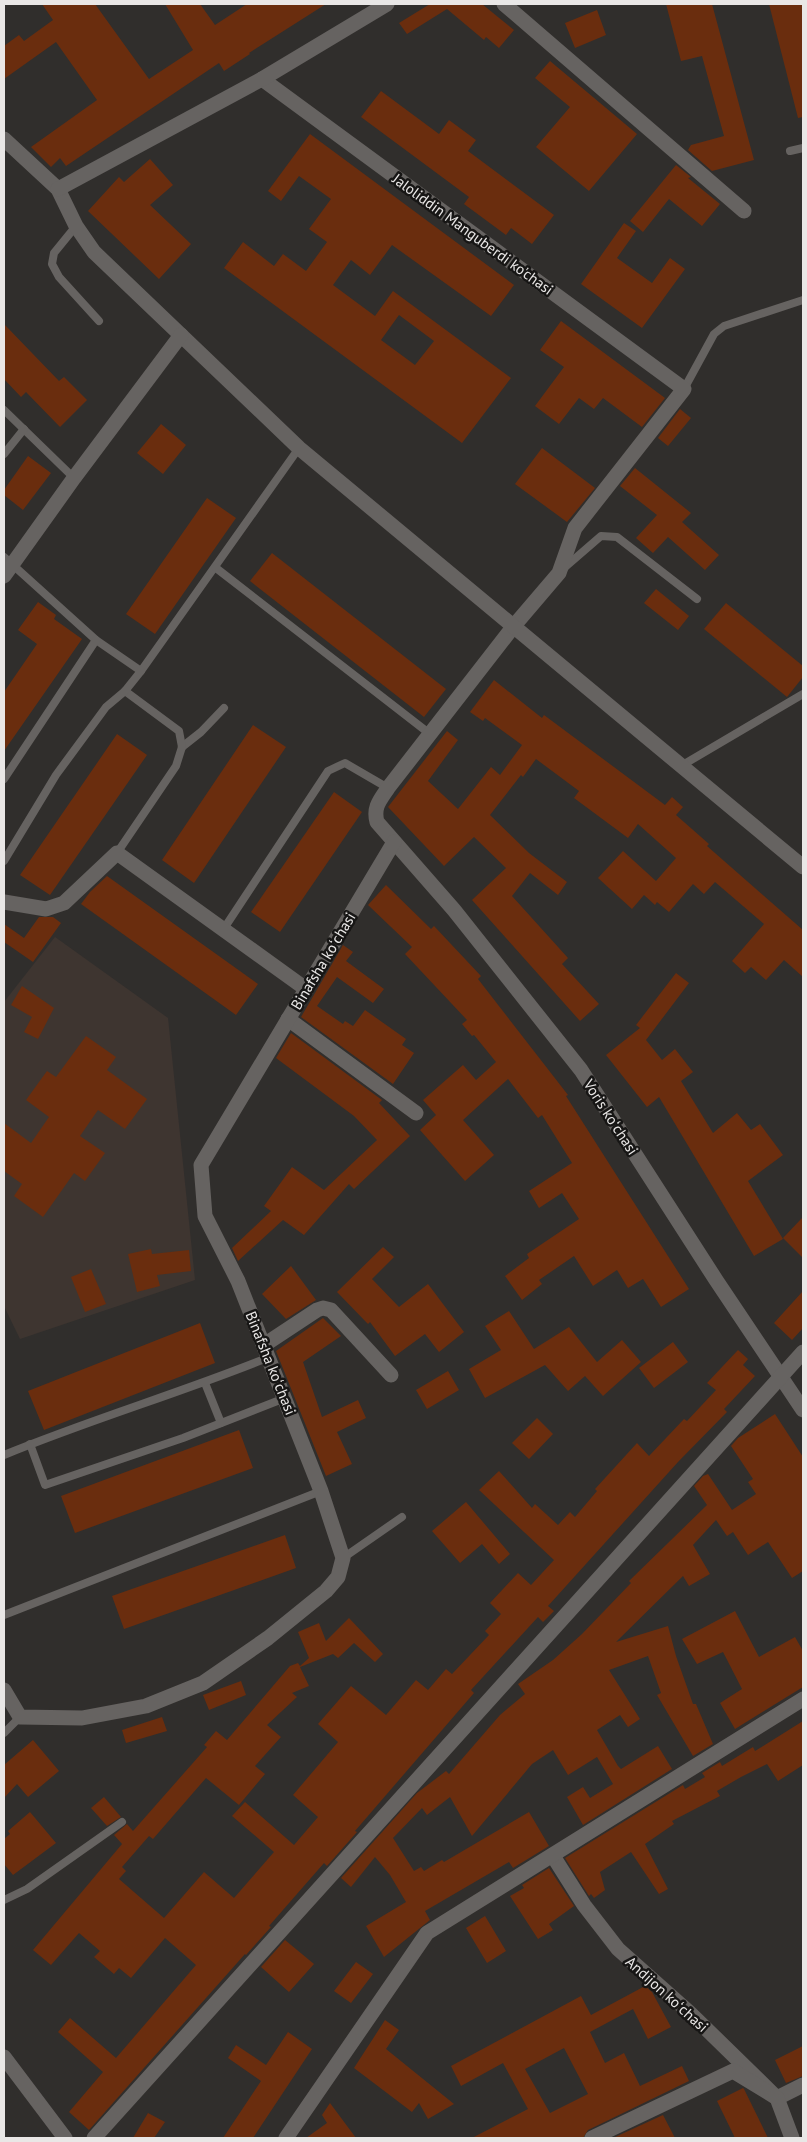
<svg xmlns="http://www.w3.org/2000/svg" width="807" height="2142" font-family="'PT Sans',sans-serif">
<style>
.built{fill:#3e3530}
.building{fill:#6a2d0e;fill-rule:evenodd}
.lines{fill:none;stroke-linecap:round;stroke-linejoin:round}
.service{stroke:#666361;stroke-width:8}
.minor{stroke:#666361;stroke-width:15}
.labels{text-anchor:middle;dominant-baseline:central;stroke-width:5;stroke-linejoin:round;paint-order:stroke}
.street-label{font-size:15px;fill:#e9e7e6;stroke:#171615}
</style>
<rect width="100%" height="100%" fill="#302e2c"/>
<polygon class="built" points="55,937 168,1018 195,1280 20,1339 4,1306 4,1002"/>
<g class="building">
<polygon points="42,4 95,4 149,79 193,50 165,4 200,4 215,25 247,4 326,4 249,53 250,54 224,71 219,63 66,166 60,158 51,167 31,147 97,100 56,42 4,79 4,46 19,35 24,41 53,20"/>
<polygon points="430,4 482,4 514,30 499,48 486,37 484,40 447,9 407,34 399,23"/>
<polygon points="666,4 712,4 754,160 712,171 688,150 691,145 724,136 702,56 681,61"/>
<polygon points="769,4 803,4 803,117 798,118"/>
<polygon points="597,10 606,35 575,48 565,23"/>
<polygon points="550,61 637,134 589,191 536,147 570,107 535,78"/>
<polygon points="381,91 439,134 449,120 476,140 468,151 554,215 532,244 511,228 506,235 464,204 469,197 361,117"/>
<path d="M310,134L514,285L491,316L392,245L370,275L351,260L333,285L375,316L393,291L511,378L462,443L224,268L243,242L274,266L283,254L306,271L327,242L309,229L331,199L299,176L281,201L268,191ZM399,315L434,341L415,365L381,340Z"/>
<polygon points="150,159 173,185 150,205 191,244 159,279 88,211 119,177 124,182"/>
<polygon points="676,165 691,177 688,178 720,204 702,226 669,199 643,232 630,221"/>
<polygon points="624,223 636,231 617,258 652,283 670,258 685,269 642,328 581,284"/>
<polygon points="561,321 665,398 642,427 603,398 594,409 579,398 559,424 535,406 564,367 540,350"/>
<polygon points="4,324 59,381 64,377 87,400 60,427 26,392 21,397 4,379"/>
<polygon points="680,409 691,418 668,446 658,438"/>
<polygon points="161,424 186,445 163,474 137,453"/>
<polygon points="542,448 595,488 567,522 515,484"/>
<polygon points="28,456 51,473 23,510 4,495 4,490"/>
<polygon points="635,468 691,513 682,522 719,555 705,570 668,537 653,553 636,538 657,515 620,486"/>
<polygon points="207,498 236,518 155,634 126,614"/>
<polygon points="272,553 446,689 424,717 250,581"/>
<polygon points="656,589 689,616 678,630 644,603"/>
<polygon points="38,602 56,615 54,619 82,639 4,751 4,692 37,644 18,630"/>
<polygon points="726,603 803,666 803,677 787,697 704,629"/>
<polygon points="494,680 542,718 544,715 661,802 665,805 672,797 683,807 676,815 709,844 707,846 803,930 803,977 784,960 766,980 751,967 745,973 732,961 764,924 715,882 704,894 693,884 669,912 657,902 655,905 644,895 632,909 598,878 623,851 656,881 676,858 638,824 628,838 574,798 579,791 536,759 523,777 521,775 490,815 529,853 567,882 558,895 530,873 512,896 568,958 562,964 599,1004 580,1021 472,900 506,868 474,837 444,866 388,807 447,731 458,740 428,781 458,809 491,767 500,775 522,745 485,718 483,721 470,712"/>
<polygon points="253,725 286,747 194,883 162,860"/>
<polygon points="117,734 147,755 50,895 20,875"/>
<polygon points="334,792 362,812 280,932 251,912"/>
<polygon points="107,876 258,984 236,1015 81,904 90,892"/>
<polygon points="386,885 431,929 434,926 481,976 478,979 568,1095 566,1096 689,1289 661,1307 643,1279 628,1288 617,1270 593,1286 574,1256 539,1280 542,1284 522,1300 505,1276 529,1258 527,1254 579,1219 562,1193 539,1208 529,1191 572,1163 542,1115 538,1118 508,1079 463,1120 494,1155 465,1181 420,1130 436,1115 423,1100 463,1065 476,1080 496,1062 474,1035 472,1036 462,1024 467,1020 405,954 412,947 368,905"/>
<polygon points="39,917 53,917 61,923 33,962 4,942 4,924 24,938"/>
<polygon points="343,945 353,952 346,961 384,989 373,1003 337,977 317,1006 343,1024 345,1021 353,1026 365,1010 406,1039 402,1045 414,1053 393,1084 301,1017"/>
<polygon points="676,973 689,983 646,1040 662,1060 675,1049 693,1072 681,1081 713,1133 737,1113 751,1130 760,1124 783,1155 748,1181 783,1239 754,1256 659,1097 647,1107 606,1055 640,1028 636,1025"/>
<polygon points="22,986 54,1008 38,1039 24,1032 32,1017 11,1005"/>
<polygon points="291,1033 382,1100 379,1103 410,1136 354,1189 349,1184 304,1235 283,1220 238,1261 232,1248 271,1211 264,1206 292,1167 324,1190 377,1140 354,1116 276,1058"/>
<polygon points="86,1036 116,1057 107,1070 147,1099 125,1129 98,1110 80,1136 105,1153 85,1181 74,1173 43,1217 14,1196 22,1184 4,1171 4,1123 31,1143 49,1117 26,1100 47,1071 56,1077"/>
<polygon points="803,1217 803,1258 783,1238"/>
<polygon points="383,1247 394,1257 372,1279 399,1307 428,1284 464,1332 439,1352 425,1334 395,1356 370,1322 368,1324 337,1292"/>
<polygon points="151,1249 152,1254 189,1250 191,1271 157,1275 160,1286 137,1292 128,1254"/>
<polygon points="291,1266 316,1300 286,1319 262,1294"/>
<polygon points="91,1269 106,1304 85,1312 71,1277"/>
<polygon points="803,1291 803,1328 792,1340 774,1323"/>
<polygon points="509,1311 534,1349 569,1327 597,1362 622,1340 641,1362 603,1396 585,1376 568,1391 545,1365 485,1398 469,1369 501,1350 485,1326"/>
<polygon points="323,1318 341,1336 303,1362 322,1417 358,1400 366,1418 337,1432 352,1464 326,1476 276,1351"/>
<polygon points="200,1323 215,1363 44,1430 28,1391"/>
<polygon points="673,1342 688,1362 654,1388 639,1368"/>
<polygon points="738,1350 748,1359 743,1365 755,1376 724,1409 727,1412 678,1462 548,1606 554,1611 543,1622 538,1617 471,1690 474,1693 355,1831 357,1832 327,1866 324,1863 269,1926 271,1927 246,1955 245,1954 89,2130 69,2112 103,2072 58,2032 70,2018 116,2058 196,1965 165,1938 131,1978 119,1968 114,1974 94,1957 100,1951 79,1933 51,1965 33,1950 122,1844 114,1835 127,1824 133,1831 207,1747 204,1745 216,1731 227,1740 290,1666 298,1663 300,1666 309,1658 298,1632 319,1623 326,1641 349,1618 383,1654 375,1662 354,1643 338,1658 333,1654 300,1667 309,1686 292,1693 297,1697 267,1725 281,1737 255,1766 265,1774 239,1805 206,1778 153,1839 149,1836 122,1867 126,1871 119,1879 164,1918 204,1872 234,1898 274,1852 232,1816 245,1802 294,1845 318,1817 293,1795 338,1742 318,1724 351,1686 386,1715 416,1680 428,1690 446,1669 452,1674 489,1635 485,1631 501,1614 490,1603 518,1573 531,1585 554,1560 479,1490 499,1471 532,1508 535,1504 558,1525 570,1512 575,1517 597,1491 595,1489 637,1443 649,1456 684,1419 687,1421 716,1390 707,1383"/>
<polygon points="448,1371 459,1390 427,1409 416,1390"/>
<polygon points="775,1414 803,1457 803,1571 792,1578 768,1542 748,1555 733,1532 727,1536 716,1520 693,1545 710,1574 689,1586 683,1576 616,1642 668,1626 676,1656 693,1704 696,1704 713,1744 693,1756 657,1695 661,1693 648,1656 609,1670 640,1719 628,1727 620,1715 597,1730 618,1766 621,1769 658,1746 672,1769 583,1825 567,1797 583,1787 590,1798 613,1784 597,1757 568,1775 553,1750 532,1764 472,1836 450,1797 427,1815 422,1808 393,1838 414,1871 421,1867 424,1871 442,1860 444,1862 529,1812 549,1846 513,1868 509,1862 425,1911 430,1920 384,1957 366,1926 406,1902 390,1875 375,1857 351,1887 341,1878 417,1793 446,1771 449,1774 500,1715 525,1694 518,1684 553,1660 582,1634 631,1583 629,1581 707,1505 694,1486 703,1476 708,1474 732,1510 756,1494 748,1482 753,1479 731,1446 738,1438"/>
<polygon points="537,1418 553,1434 529,1459 512,1443"/>
<polygon points="239,1430 253,1468 75,1533 61,1496"/>
<polygon points="466,1502 510,1554 499,1564 482,1544 460,1563 432,1531"/>
<polygon points="285,1535 296,1568 124,1629 112,1596"/>
<polygon points="735,1611 759,1657 795,1637 803,1651 803,1687 735,1729 720,1703 742,1689 723,1652 697,1664 682,1639"/>
<polygon points="241,1681 246,1695 209,1710 203,1695"/>
<polygon points="162,1717 167,1731 126,1743 122,1730"/>
<polygon points="803,1721 803,1765 778,1781 767,1764 741,1777 717,1791 720,1796 672,1821 674,1824 645,1844 668,1889 659,1894 631,1852 600,1872 605,1890 594,1898 591,1894 589,1896 565,1858 683,1785 685,1789 705,1777 702,1773 720,1762 722,1766 753,1747 755,1751"/>
<polygon points="33,1740 59,1771 28,1797 17,1784 4,1798 4,1765"/>
<polygon points="104,1797 121,1817 107,1826 91,1808"/>
<polygon points="30,1812 56,1843 13,1875 4,1864 4,1839 10,1834 8,1831"/>
<polygon points="549,1868 574,1906 549,1924 553,1930 538,1939 510,1896 524,1888 522,1885"/>
<polygon points="485,1916 506,1951 487,1963 466,1928"/>
<polygon points="285,1940 314,1964 289,1992 261,1967"/>
<polygon points="356,1962 373,1974 351,2003 334,1991"/>
<path d="M645,1986L652,1992L671,2027L648,2039L633,2009L590,2032L605,2063L624,2053L640,2086L682,2066L689,2081L588,2130L583,2138H472L528,2109L503,2063L461,2086L451,2066L581,1996L591,2015ZM564,2048L588,2094L550,2113L525,2069Z"/>
<polygon points="385,2020 399,2030 386,2049 454,2104 428,2119 419,2103 412,2112 354,2068"/>
<polygon points="288,2032 312,2049 253,2138 223,2138 261,2081 228,2058 236,2045 266,2065"/>
<polygon points="803,2046 803,2076 786,2083 775,2060"/>
<polygon points="743,2088 744,2089 768,2138 735,2138 717,2101"/>
<polygon points="330,2103 356,2138 306,2138 327,2123 322,2115"/>
<polygon points="148,2113 165,2122 154,2138 133,2138"/>
<polygon points="663,2115 675,2138 613,2138"/>
</g>
<g class="lines">
<g class="service">
<polyline points="790,151 803,148"/>
<polyline points="76,226 54,253 52,264 59,277 99,321"/>
<polyline points="684,389 714,334 724,326 803,300"/>
<polyline points="4,410 74,478"/>
<polyline points="4,454 24,429"/>
<polyline points="4,557 96,640 141,671 299,448"/>
<polyline points="216,568 430,734"/>
<polyline points="564,568 601,536 617,537 697,599"/>
<polyline points="182,747 201,732 224,708"/>
<polyline points="681,766 803,694"/>
<polyline points="4,779 96,640"/>
<polyline points="117,853 176,766 182,747 179,731 125,691"/>
<polyline points="4,861 56,775 106,707 125,691 141,671"/>
<polyline points="223,930 328,771 345,763 388,788"/>
<polyline points="205,1383 221,1423"/>
<polyline points="30,1444 45,1485 183,1438 285,1398"/>
<path d="M4,1455C89,1420 177,1394 262,1360L267,1353"/>
<polyline points="343,1558 402,1517"/>
<polyline points="4,1615 321,1491"/>
<polyline points="4,1733 20,1717"/>
<polyline points="4,1900 27,1889 122,1822"/>
</g>
<g class="minor">
<polyline points="504,4 744,211"/>
<path d="M262,79L684,389L575,528L559,573L513,627L388,788C380,800 373,807 377,822L454,910L581,1070L716,1280L803,1410"/>
<polyline points="4,139 58,189 76,226 94,252 299,448 803,867"/>
<polyline points="58,189 262,79 387,4"/>
<polyline points="4,576 74,478 181,335"/>
<polyline points="4,902 46,909 64,903 117,853 306,989"/>
<polyline points="288,1019 416,1113"/>
<polyline points="264,1345 317,1310 323,1308 331,1310 391,1375"/>
<polyline points="4,1690 20,1717 82,1718 146,1706 203,1683 268,1638 326,1591 338,1577 343,1558 321,1491 238,1281 205,1216 201,1165 394,842"/>
<polyline points="553,1856 584,1905 618,1949 690,2013 777,2098 803,2085"/>
<polyline points="4,2057 65,2138"/>
<polyline points="94,2138 803,1352"/>
<polyline points="286,2138 427,1933 803,1699"/>
<polyline points="592,2138 733,2071 777,2098 792,2138"/>
</g>
</g>
<g class="labels">
<g class="street-label">
<text transform="translate(473 234) rotate(36)">Jaloliddin Manguberdi ko'chasi</text>
<text transform="translate(323 961) rotate(-59)">Binafsha koʻchasi</text>
<text transform="translate(611 1117) rotate(57)">Voris koʻchasi</text>
<text transform="translate(271 1363) rotate(68)">Binafsha koʻchasi</text>
<text transform="translate(667 1994) rotate(42)">Andijon koʻchasi</text>
</g>
</g>
<rect width="807" height="2142" fill="none" stroke="#e9e7e6" stroke-width="10"/>
</svg>
